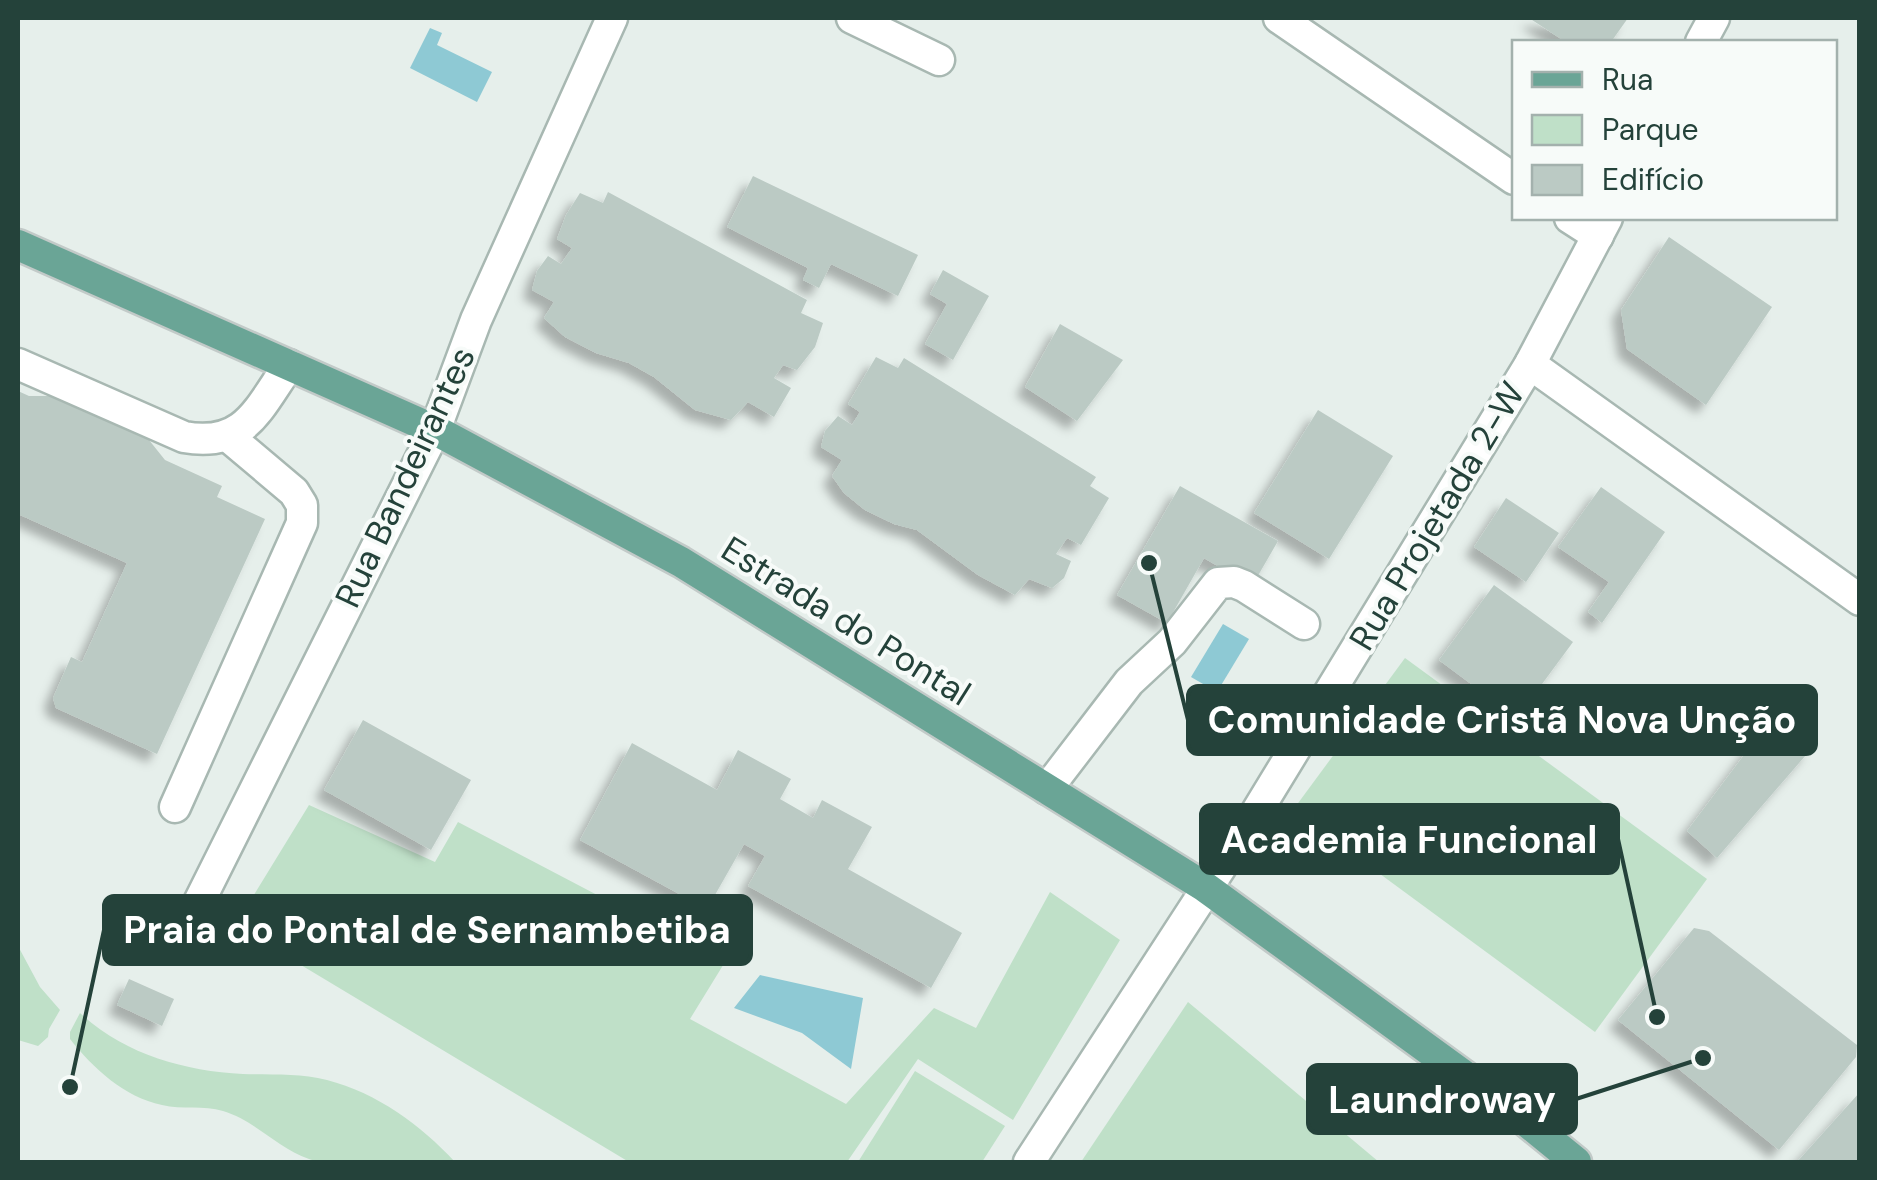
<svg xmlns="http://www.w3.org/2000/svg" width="1877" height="1180" font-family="'DM Sans',sans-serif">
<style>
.green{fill:#bfe0c8}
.water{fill:#8ec9d4}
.building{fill:#bbcac4;filter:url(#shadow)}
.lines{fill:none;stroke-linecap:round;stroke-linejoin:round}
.minor-casing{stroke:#a8b8b2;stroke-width:35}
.major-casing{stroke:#c2cac8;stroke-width:35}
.minor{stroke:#fff;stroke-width:30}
.major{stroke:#6aa596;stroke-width:30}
.labels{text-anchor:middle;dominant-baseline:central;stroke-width:8;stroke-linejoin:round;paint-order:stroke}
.street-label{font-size:35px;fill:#24423a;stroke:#f7fbf9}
.leader{fill:none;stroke:#24423a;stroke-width:4}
.callout-dot{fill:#24423a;stroke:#f7fbf9;stroke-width:4}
.callout{fill:#24423a;stroke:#24423a;stroke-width:4}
.callout-label{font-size:38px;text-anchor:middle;font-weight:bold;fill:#fff}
</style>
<defs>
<filter id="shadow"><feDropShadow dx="-9" dy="9" stdDeviation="5" flood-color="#0004"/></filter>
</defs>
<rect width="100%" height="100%" fill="#e6efeb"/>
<g class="green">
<polygon points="1405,658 1707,879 1595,1032 1293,810"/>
<polygon points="309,805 435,862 458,822 725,962 690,1019 846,1104 934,1008 976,1028 1050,892 1120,940 1013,1120 918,1059 847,1162 629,1162 266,944 244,911"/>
<polygon points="18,946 40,987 60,1010 49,1029 48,1037 38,1046 18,1040"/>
<polygon points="1188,1002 1379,1162 1081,1162"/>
<path d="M80,1013C124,1054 184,1071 243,1074C271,1075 299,1073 327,1080C377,1093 421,1125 455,1162C423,1163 335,1169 309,1159C277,1148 256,1121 223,1111C204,1105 182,1110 162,1105C124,1097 93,1068 70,1039V1032Z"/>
<polygon points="915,1071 1005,1126 982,1162 858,1162"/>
</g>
<g class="water">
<polygon points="430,28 442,33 437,45 492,72 477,102 410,68"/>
<polygon points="1223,624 1249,639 1217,692 1191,677"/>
<polygon points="760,975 863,998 851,1069 802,1033 734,1008"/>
</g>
<g class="building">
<polygon points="1529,18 1628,18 1611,42 1566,42"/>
<polygon points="753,176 918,255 898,296 831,264 819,288 803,280 808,268 727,227"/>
<polygon points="608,192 807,300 801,313 823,323 815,347 797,370 783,365 774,378 791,388 774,417 748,402 731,420 695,410 654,377 629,363 596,353 565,337 544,318 554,302 532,290 537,271 548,256 561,264 572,248 557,239 566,215 580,193 603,203"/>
<polygon points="1669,237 1772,307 1706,405 1627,349 1621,310"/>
<polygon points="943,270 989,296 953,360 925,344 947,304 930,294"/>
<polygon points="1060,324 1123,360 1077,421 1025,387"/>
<polygon points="876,357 898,368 904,358 1096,477 1090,486 1109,498 1081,545 1067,538 1056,554 1071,561 1064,578 1052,588 1029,579 1015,595 978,575 917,530 894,524 865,510 844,493 832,476 842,460 821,447 825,431 838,416 852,425 860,412 848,404"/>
<polygon points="18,391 29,396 51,396 149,440 165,460 222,486 217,497 265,519 157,754 56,708 53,698 71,657 82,662 127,563 18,514"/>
<polygon points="1318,410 1393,456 1329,559 1254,513"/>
<polygon points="1180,486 1278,541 1252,586 1204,558 1167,623 1117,595"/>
<polygon points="1601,487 1665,532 1602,623 1588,612 1609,582 1558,547"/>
<polygon points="1506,498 1559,533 1526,582 1474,547"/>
<polygon points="1494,585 1573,642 1517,718 1439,660"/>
<polygon points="1771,719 1812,748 1717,858 1687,831"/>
<polygon points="363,720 471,780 431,850 324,790"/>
<polygon points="632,743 717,790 738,750 791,779 780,799 813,818 822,800 872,827 848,869 962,933 931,988 748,886 765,856 744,844 707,909 580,840"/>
<polygon points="1694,928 1709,931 1857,1045 1856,1057 1779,1150 1618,1020"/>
<polygon points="129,979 174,999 162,1026 117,1005"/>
<polygon points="1860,1092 1860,1162 1797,1162"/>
</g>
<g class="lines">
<defs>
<g id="minor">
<polyline points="852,18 939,60"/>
<polyline points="1279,18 1514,179"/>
<polyline points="1701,42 1714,18"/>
<polyline points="1570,218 1598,236"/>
<path d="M18,364L184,437C245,448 258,409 289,365"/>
<polyline points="1530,364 1860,600"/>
<polyline points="1047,789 1129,682 1172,642 1218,583 1234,582 1244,586 1304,624"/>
<polyline points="175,807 302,523 302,505 294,492 230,438"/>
<polyline points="185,930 435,430 476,320 612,18"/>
<polyline points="1029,1162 1254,816 1530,364 1607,218"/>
</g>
<polyline id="major" points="18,245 435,430 681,562 1205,887 1517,1114 1576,1162"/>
</defs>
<use href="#minor" class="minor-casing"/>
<use href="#major" class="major-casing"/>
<use href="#minor" class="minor"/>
<use href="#major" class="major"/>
</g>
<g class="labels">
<g class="street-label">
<text transform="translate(405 477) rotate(-65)">Rua Bandeirantes</text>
<text transform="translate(1437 516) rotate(-59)">Rua Projetada 2-W</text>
<text transform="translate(846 621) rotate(32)">Estrada do Pontal</text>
</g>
</g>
<path class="leader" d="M1149 563L1188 720M1657 1017L1618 839M70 1087L104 930M1703 1058L1576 1099"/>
<g class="callout-dot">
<circle cx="1149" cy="563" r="10"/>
<circle cx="1657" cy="1017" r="10"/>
<circle cx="70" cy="1087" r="10"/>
<circle cx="1703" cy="1058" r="10"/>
</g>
<g class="callout">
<rect x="1188" y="686" width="628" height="68" rx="10"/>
<rect x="1201" y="805" width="417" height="68" rx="10"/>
<rect x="104" y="896" width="647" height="68" rx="10"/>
<rect x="1308" y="1065" width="268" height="68" rx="10"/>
</g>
<g class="callout-label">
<text x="1502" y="733">Comunidade Cristã Nova Unção</text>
<text x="1409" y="853">Academia Funcional</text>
<text x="427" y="943">Praia do Pontal de Sernambetiba</text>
<text x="1442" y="1113">Laundroway</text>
</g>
<rect width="1877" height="1180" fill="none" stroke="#24423a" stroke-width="40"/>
<rect x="1512" y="40" width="325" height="180" fill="#f7fbf9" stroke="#a3b1ad" stroke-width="2.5"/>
<rect x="1532" y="72" width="50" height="15" fill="#6aa596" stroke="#a3b1ad" stroke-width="2.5"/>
<text x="1602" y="90" font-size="30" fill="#24423a">Rua</text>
<rect x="1532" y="115" width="50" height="30" fill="#bfe0c8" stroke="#a3b1ad" stroke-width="2.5"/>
<text x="1602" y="140" font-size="30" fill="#24423a">Parque</text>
<rect x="1532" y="165" width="50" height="30" fill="#bbcac4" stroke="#a3b1ad" stroke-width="2.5"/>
<text x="1602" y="190" font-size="30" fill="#24423a">Edifício</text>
</svg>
